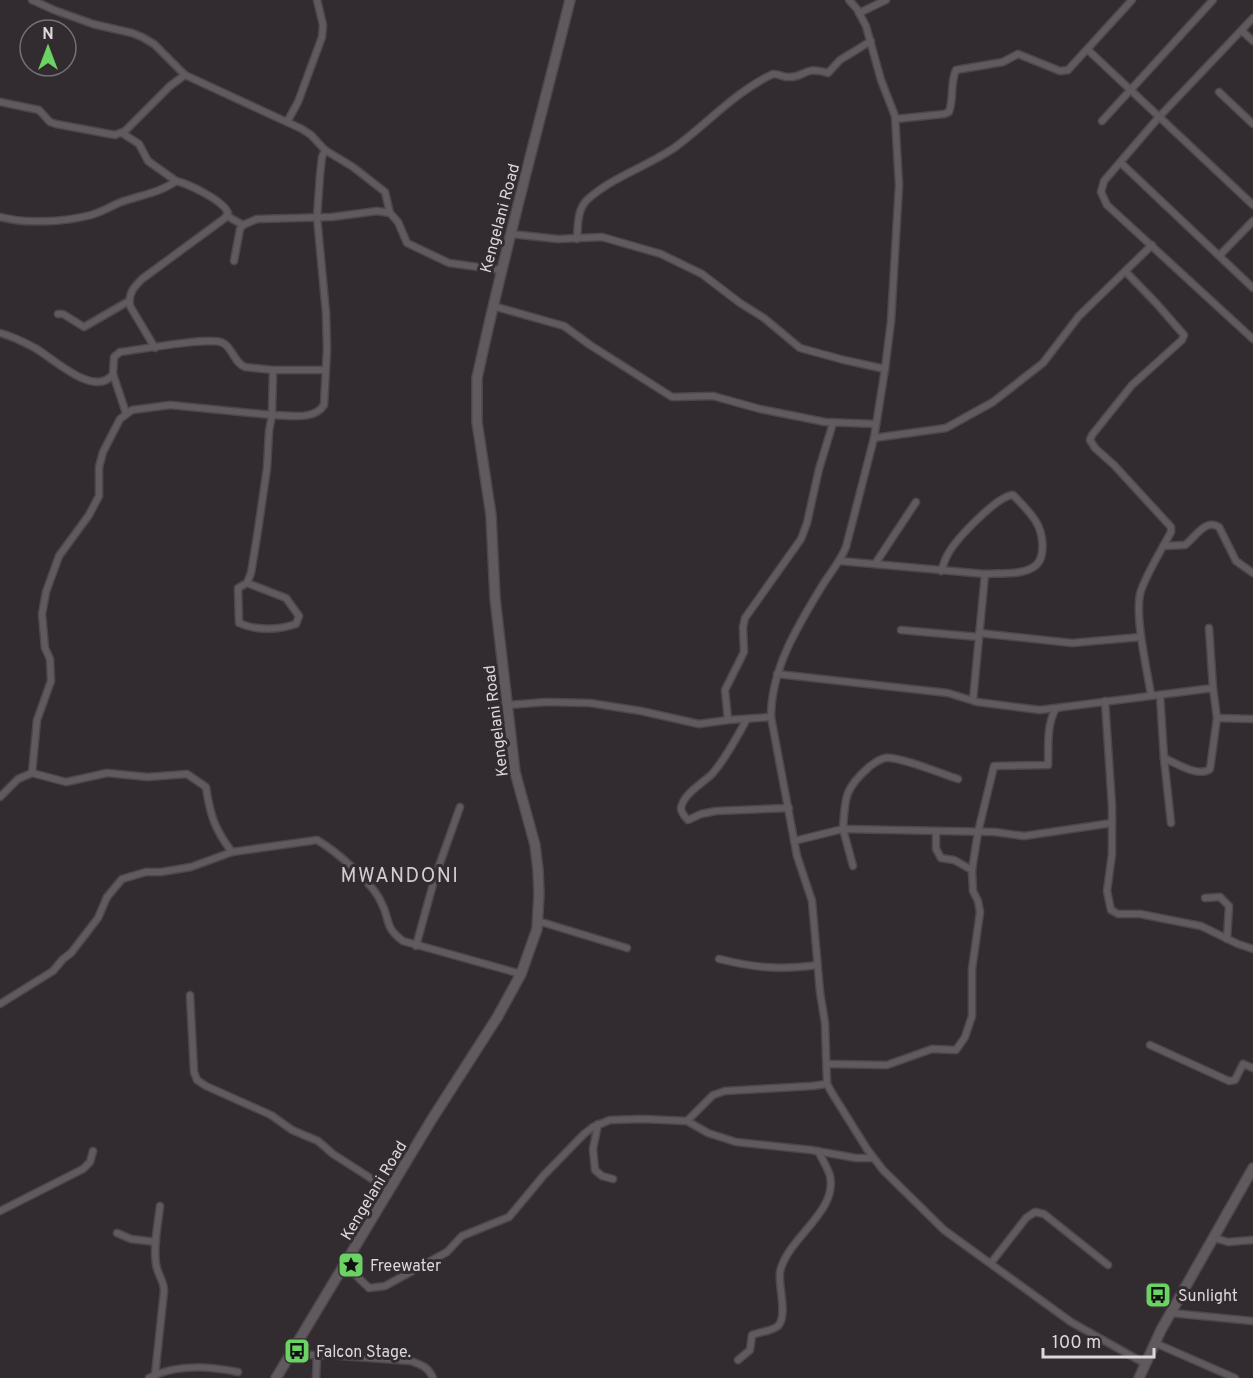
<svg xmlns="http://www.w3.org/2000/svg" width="1253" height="1378" font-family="Overpass,sans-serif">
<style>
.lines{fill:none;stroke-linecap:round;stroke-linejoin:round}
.street-casing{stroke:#4c474a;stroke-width:9}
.secondary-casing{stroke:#4c474a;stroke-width:12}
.street{stroke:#61595e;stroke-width:6}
.secondary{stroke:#61595e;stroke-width:9}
.labels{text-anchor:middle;stroke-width:6;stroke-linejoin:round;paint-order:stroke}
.street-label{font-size:16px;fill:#dcd7da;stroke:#322b30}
.poi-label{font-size:16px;fill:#dcd7da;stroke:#322b30;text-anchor:start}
.quarter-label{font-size:20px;letter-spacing:1.5px;fill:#d5ccd2;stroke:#322b30}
</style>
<rect width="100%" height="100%" fill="#322b30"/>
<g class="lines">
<g class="street-casing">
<g id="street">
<path d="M32,0L54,10L93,24L132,33L142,37L154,44L185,75L302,129L311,135L325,150L353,167L385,192L390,213"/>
<path d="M849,0L857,9L866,26L881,80L895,116L899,185L891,321L885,369L874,438L846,547C840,562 830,573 822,586C797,627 771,669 771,717L797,856L812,901L820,992L825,1023L827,1084L832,1093L867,1149L883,1170L944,1230L1071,1322L1144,1363"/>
<path d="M859,13L886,0"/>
<path d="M1253,18L1159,117L1104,181L1101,192L1107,205L1253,339"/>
<path d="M1242,31L1253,41"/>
<path d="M1088,50L1253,205"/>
<path d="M1219,92L1253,124"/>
<path d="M0,102L39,110L50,122L56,124L115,135L125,131L170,86L185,75"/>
<path d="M896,119L944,114L949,112C954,98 950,83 956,70L1003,62L1018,54L1060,71L1068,70L1132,0"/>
<path d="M1102,121L1213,0"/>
<path d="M287,122L298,102L322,37L323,25L317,0"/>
<path d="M122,133L139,144L148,161L176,181"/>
<path d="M1121,163L1253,288"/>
<path d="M227,216L243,225"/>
<path d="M0,217C27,224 64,222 91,215C102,212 111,206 121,202C140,195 160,193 176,181C189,184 224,201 228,213L225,218L142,279C134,287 128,293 130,306L155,348"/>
<path d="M511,234L558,239L602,237L661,254L702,274L740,303L764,318L800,348L844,360L885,369"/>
<path d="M577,239C578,225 577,210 587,200C612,177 646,167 674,148C707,124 736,91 773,74C779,74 783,77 788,77C805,78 804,65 828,73L840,60L871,41"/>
<path d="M1220,255L1253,221"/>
<path d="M234,261L240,229L243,225L257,219L332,217L377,211L390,213L398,222L407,243L449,263L500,270"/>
<path d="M1126,272L1156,303L1184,335L1182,340L1132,385L1092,435L1090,440L1095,448L1114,465L1171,527V532C1163,547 1144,578 1140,594C1135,619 1147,669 1151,695"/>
<path d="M493,306L564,326L590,345L672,397L713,396L760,409L825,422L876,424"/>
<path d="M58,314H63L84,327L129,301"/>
<path d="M0,333C12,336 24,342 35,348C53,358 95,399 113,374"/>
<path d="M273,370L272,415C289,415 314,421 324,405L327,349L326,313L317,217L320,175L322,157L325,150"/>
<path d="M126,413L113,374L114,357L120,352C138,350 210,336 223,343C233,348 234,363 245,367L273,370H325"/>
<path d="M874,438L946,428L993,402L1043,363L1079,316L1152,245"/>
<path d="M1163,546L1185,545C1195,538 1205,518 1219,527L1236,561L1253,573"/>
<path d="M840,561L985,574L973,700"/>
<path d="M875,564L916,502"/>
<path d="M941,571C943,566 945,559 948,554C956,539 998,495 1013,495C1021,503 1029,511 1035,520C1043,532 1048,560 1032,568C1019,575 1000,573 985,574"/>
<path d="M247,583L286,598L299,616L296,624C278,630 256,631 239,623L238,588Z"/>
<path d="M1209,628L1213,688"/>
<path d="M901,630L979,637"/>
<path d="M979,633L1072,643L1141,637"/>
<path d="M777,674L948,693L977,702L1040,710L1213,688L1217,718L1210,769C1199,778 1176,763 1164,758"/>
<path d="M1160,695L1164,758L1171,823"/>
<path d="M1105,701L1112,806V854L1107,891L1111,910L1118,914H1140L1201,926L1238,944L1253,949"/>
<path d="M509,705L546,702L590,703L641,711L699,724L728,720L771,717"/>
<path d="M1217,718L1253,719"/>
<path d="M747,719C736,738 727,757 712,774C703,783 683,794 681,808C681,813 685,817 688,820L701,814L716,811L789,808"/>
<path d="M728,720L725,690L744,652L743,627L745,618L801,539L807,523L819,469L833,423"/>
<path d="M32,773L37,720L51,681L50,659L45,648L42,614L46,592L59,556L89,515L99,496V467L103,452L120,419L132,410L170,405L272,415L269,431L267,468L258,530L251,573L247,583"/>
<path d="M0,797L18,779L32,773L66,782L107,773L148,777L187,774L206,787C210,815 215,830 232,852"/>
<path d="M936,831V849L941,858L954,860L972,870"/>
<path d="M794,841L843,829C845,798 844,789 869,767C873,764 879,759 885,758C899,756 942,774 958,779"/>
<path d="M853,866L843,829L995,832L1024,836L1112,823"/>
<path d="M1205,898L1220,897L1229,906L1227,939"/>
<path d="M538,921L627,948"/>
<path d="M416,946L435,877L460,807"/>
<path d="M719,959C756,968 780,970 817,965"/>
<path d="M190,995L194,1072L197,1080L206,1086L271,1115L292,1130L318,1141L333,1154L389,1190"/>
<path d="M0,1004L53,971L63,959L71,953L98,918L107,897L122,879L146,872H161L191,867L232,852L317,840C336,851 372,882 381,902C391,920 383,926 403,941L521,974"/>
<path d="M1150,1045L1229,1081L1235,1080L1243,1064L1253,1068"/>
<path d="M827,1064L887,1065L932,1049L956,1050L965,1037L972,1016V969L980,912L978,901L973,891L972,870L978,832L994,766L1048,765C1049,745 1046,728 1055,710"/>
<path d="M687,1121L713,1095L725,1091L812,1086L827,1084"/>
<path d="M598,1124L593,1149L595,1170L602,1176L613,1179"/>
<path d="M0,1211L83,1169L90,1162L93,1151"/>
<path d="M117,1233L131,1239L156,1242"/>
<path d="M1215,1238L1228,1242L1253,1240"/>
<path d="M991,1263L1026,1218L1035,1212L1044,1214L1108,1265"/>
<path d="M345,1265L369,1288L385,1286L447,1252L462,1236L509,1217L544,1175L584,1134L593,1127L610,1120L643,1119L687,1121L708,1133L736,1142L811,1150L856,1158H873"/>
<path d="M1171,1313L1253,1321"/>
<path d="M1155,1343L1235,1378"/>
<path d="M290,1355H329L411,1361C422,1365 428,1367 433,1378"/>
<path d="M738,1360L750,1350L752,1335C759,1332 772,1331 778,1326C788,1316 778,1285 780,1272C787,1238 838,1212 830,1176C828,1168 822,1159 818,1151"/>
<path d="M155,1375L164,1291C164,1280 157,1274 156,1264C153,1245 158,1225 160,1206"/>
<path d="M149,1378C175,1364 209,1366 238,1372"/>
<path d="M316,1378L317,1355"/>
</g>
</g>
<g class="secondary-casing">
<g id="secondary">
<path d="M276,1378L432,1119L498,1016L521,974L537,929L539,894L538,870L535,845L515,772L495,598L491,515L477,422V378C504,251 539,126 570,0"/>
<path d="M1139,1378L1161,1330L1253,1168"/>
</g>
</g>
<use href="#street" class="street"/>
<use href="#secondary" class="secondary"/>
</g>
<defs>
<g id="sight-square" transform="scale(1.35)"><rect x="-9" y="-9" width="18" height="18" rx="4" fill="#6bd363" stroke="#322b30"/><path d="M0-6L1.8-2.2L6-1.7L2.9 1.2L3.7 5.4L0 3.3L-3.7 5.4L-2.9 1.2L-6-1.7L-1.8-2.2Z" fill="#111"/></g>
<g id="bus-square" transform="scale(1.35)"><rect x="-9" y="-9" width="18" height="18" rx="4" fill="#6bd363" stroke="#322b30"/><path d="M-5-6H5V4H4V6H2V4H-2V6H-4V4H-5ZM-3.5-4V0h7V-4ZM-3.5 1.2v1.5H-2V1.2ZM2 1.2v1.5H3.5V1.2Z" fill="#111"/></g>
</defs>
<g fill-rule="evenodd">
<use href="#sight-square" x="351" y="1265"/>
<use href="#bus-square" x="1158" y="1295"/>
<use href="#bus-square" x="297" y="1351"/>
</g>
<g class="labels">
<g class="street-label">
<text transform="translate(499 218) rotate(-75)" y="6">Kengelani Road</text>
<text transform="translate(495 721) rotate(-97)" y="6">Kengelani Road</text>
<text transform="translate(373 1190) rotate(-59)" y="6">Kengelani Road</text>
</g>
<g class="poi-label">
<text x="370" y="1271">Freewater</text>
<text x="1178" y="1301">Sunlight</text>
<text x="316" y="1357">Falcon Stage.</text>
</g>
<g class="quarter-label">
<text x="400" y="882">MWANDONI</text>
</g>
</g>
<g transform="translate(48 48)"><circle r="28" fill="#322b30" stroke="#767074" stroke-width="1.5"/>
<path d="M0-4.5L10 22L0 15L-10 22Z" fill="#6bd363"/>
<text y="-9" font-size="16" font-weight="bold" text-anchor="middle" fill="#dcd7da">N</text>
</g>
<path d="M1043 1348v9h111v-9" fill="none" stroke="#dcd7da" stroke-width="3"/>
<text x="1052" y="1348" font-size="18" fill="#dcd7da" stroke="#322b30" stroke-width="4.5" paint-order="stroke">100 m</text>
</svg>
